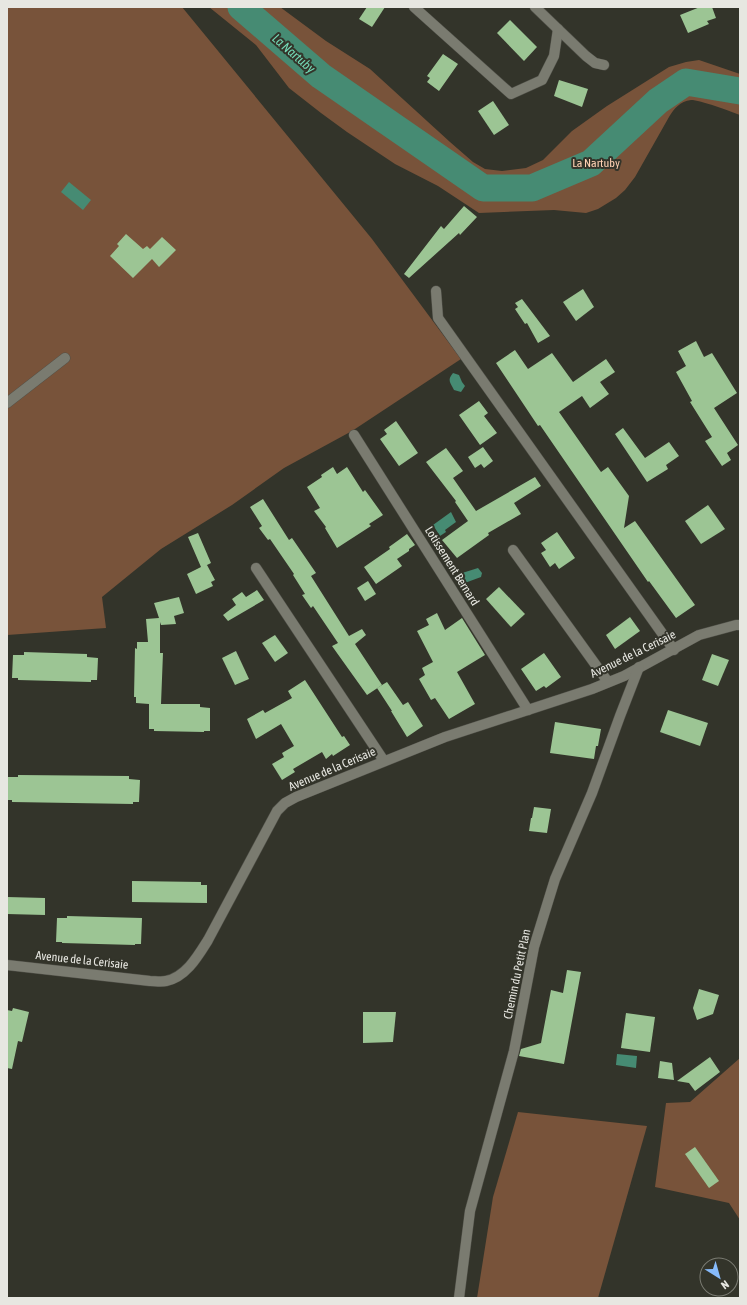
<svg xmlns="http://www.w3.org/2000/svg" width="747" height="1305" font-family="'Asap Condensed',sans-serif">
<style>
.green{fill:#78533a}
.water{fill:#468b73}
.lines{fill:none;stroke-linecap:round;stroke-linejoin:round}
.river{stroke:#468b73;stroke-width:27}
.building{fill:#9cc594}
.minor-casing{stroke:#505048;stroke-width:11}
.minor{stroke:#7a7b70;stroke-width:10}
.labels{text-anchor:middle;stroke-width:4;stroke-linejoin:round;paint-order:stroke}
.park-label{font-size:12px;fill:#ffd1b3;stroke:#33342a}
.street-label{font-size:12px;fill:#e7e7e1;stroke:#33342a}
.water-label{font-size:13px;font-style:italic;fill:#74dab7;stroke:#33342a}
</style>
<rect width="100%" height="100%" fill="#33342a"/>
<g class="green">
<path d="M7,7H182L372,239L461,359L352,431L284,468L232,505L161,549L102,597L106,628L7,635Z"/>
<path d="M209,7H280L326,41L370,69L450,142L473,162L485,169L502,171L526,168L543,160L572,131L607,106L669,67L686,62L699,60L740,74V115C730,111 700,100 691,100C680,101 674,109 669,117L635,177L625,190L616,198L598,209L586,213L554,210L479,213L438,186L395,164L347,132L321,113L289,88L256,45Z"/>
<path d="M740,1058V1220L729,1203L655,1187L666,1103L690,1102Z"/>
<path d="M518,1112L647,1126L598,1298H477L493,1197Z"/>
</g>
<g class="water">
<path d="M69,182L91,200L83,210L61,192Z"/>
<path d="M453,373L459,375L462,382L465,386L461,392L454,390C450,382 447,380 453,373Z"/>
<path d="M451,512L456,522L445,530L446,532L440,536L433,525Z"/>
<path d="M478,568L482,573L481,577L462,584L459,574Z"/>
<path d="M617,1054L637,1056L636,1068L616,1065Z"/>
</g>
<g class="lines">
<path class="river" d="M241,7L321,76L483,188H532L591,163L658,101L686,82L740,91"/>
</g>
<g class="building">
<path d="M367,7H385L372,27L359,19Z"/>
<path d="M700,7H712L716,18L707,21L709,24L688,33L680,15Z"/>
<path d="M510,20L537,47L524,61L497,33Z"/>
<path d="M443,54L458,64L439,91L427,82L430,78L427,76Z"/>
<path d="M559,80L588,89L582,107L554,96Z"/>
<path d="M493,101L509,125L494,135L478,111Z"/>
<path d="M464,206L477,217L460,235L459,233L409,278L404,274L441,226L444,229Z"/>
<path d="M126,234L143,249L147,246L150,249L162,237L176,250L159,267L152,259L133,278L110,256L119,246L117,244Z"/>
<path d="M583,289L594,307L576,321L563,302Z"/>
<path d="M522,299L550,336L538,343L527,323L525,324L515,309L518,307L515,303Z"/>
<path d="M696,341L704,357L712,353L737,393L714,408L738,445L727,453L731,460L722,466L705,441L712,437L690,402L692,401L676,372L686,366L678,351Z"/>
<path d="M515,350L528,369L552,353L573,382L606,359L615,372L600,382L609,394L590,408L582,396L559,412L601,472L608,467L629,496L624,528L635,521L695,605L676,618L649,581L648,582L540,425L538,426L496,363Z"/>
<path d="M479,401L488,413L484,416L497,433L480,445L459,415Z"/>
<path d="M396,421L418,453L399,466L380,439L387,434L384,430Z"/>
<path d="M623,428L645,458L669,442L679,456L666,465L668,469L647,482L615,434Z"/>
<path d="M483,447L493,461L484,468L481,464L475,468L468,457Z"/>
<path d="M446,448L463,471L453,478L476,511L535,477L541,486L514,503L521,514L488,533L489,535L457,558L442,540L468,521L455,502L456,501L426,462Z"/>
<path d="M333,467L337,474L347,467L363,492L365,490L383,515L369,524L371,526L337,548L325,528L326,527L314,511L320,508L307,487L322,477L321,475Z"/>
<path d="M263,499L289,540L292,538L316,573L311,576L349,636L362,629L366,635L355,644L382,685L367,695L332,646L338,643L313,606L311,608L302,595L305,594L293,575L294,574L270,539L268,540L259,528L262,526L250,507Z"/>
<path d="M708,505L725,529L701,544L685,521Z"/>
<path d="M557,532L575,558L559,569L555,563L550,567L541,553L546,550L541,543Z"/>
<path d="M198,533L211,563L205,566L207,565L215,580L211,582L213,586L196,594L187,574L201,567L188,537Z"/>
<path d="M407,534L415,545L409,549V551L397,559L402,566L376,584L364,567L390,549L389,547Z"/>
<path d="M368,581L376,594L365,601L357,588Z"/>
<path d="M499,587L525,614L511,627L486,599Z"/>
<path d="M257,590L264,600L228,621L223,615L236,605L232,599L242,592L246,597Z"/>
<path d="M179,597L184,613L174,616L176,624L161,625L160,622V653H163L161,704H200V707L210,708V731H204V732L154,731V729H149V704L136,703V697H134L135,648L137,649V642H148L146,619L159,618L154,603Z"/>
<path d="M437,613L445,630L462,618L485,655L457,672L475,704L449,719L435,698L431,700L419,679L425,675L422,668L433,662L417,631L429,625L426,619Z"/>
<path d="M630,617L640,631L615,649L606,635Z"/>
<path d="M275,635L288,653L275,662L262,643Z"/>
<path d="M236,651L249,679L235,685L222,658Z"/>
<path d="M24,652L87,654V657L98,658L97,680H91V682L18,680V678H12L13,655H24Z"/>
<path d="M544,653L561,677L546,688L544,686L536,691L521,669Z"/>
<path d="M712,654L729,660L718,686L702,680Z"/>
<path d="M305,680L342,737L344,736L350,745L333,756L332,754L326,759L322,752L293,769L295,772L282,780L272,764L284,757L282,753L294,746L281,724L256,739L247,719L263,710L265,713L292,698L288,691Z"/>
<path d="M387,682L403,705L408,702L423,726L407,737L391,711H392L377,688Z"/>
<path d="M668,710L708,723L700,746L660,732Z"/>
<path d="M555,722L601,729L598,746H596L594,759L550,753Z"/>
<path d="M18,775L129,776V779L140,780L139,802H133V804L12,802V800H7V777H18Z"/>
<path d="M534,807L551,809L547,833L529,831L531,818H532Z"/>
<path d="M132,881L201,882V885H207V903L132,902Z"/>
<path d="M7,897L45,898V915L7,914Z"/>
<path d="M67,916L142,918L141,944H135V945L62,943V942H56L57,918H67Z"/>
<path d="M567,970L581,972L564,1064L519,1056L521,1049L541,1043L551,990L563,993Z"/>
<path d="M699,989L719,995L713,1014L697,1020L693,1008Z"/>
<path d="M13,1008L29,1012L22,1042L18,1041L12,1069L7,1068V1010L12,1011Z"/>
<path d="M363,1012H396L393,1042L363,1043Z"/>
<path d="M626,1013L655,1017L650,1052L621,1048Z"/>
<path d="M710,1057L720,1072L695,1091L689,1083L677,1081Z"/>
<path d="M660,1061L672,1063L674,1080L658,1078Z"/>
<path d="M695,1147L719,1181L709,1188L685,1154Z"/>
</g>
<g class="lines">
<g class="minor-casing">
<g id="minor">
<path d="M414,7L511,94L542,80L554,56L558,29"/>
<path d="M535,7L586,56L595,63L604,65"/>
<path d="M436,291L438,318L674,650"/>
<path d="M7,403L65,358"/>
<path d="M354,435L528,710"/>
<path d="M513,550L608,682"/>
<path d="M256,568L384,761"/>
<path d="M7,965L150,981C155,981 161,982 166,981C186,977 198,956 208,940L277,811L285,803L296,797L445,737L592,689L624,676L699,635L736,625H740"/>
<path d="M459,1298L470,1211L514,1051L534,947L555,879L592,793L620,716L639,667"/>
</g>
</g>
<use href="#minor" class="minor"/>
</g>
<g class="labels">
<g class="park-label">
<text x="596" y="167">La Nartuby</text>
</g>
<g class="street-label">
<text transform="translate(452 566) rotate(58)" y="4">Lotissement Bernard</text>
<text transform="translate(633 654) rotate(-26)" y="4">Avenue de la Cerisaie</text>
<text transform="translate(332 769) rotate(-23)" y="4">Avenue de la Cerisaie</text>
<text transform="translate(82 960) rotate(6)" y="4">Avenue de la Cerisaie</text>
<text transform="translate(517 974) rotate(-78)" y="4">Chemin du Petit Plan</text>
</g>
<g class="water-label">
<text transform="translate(294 53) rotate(41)" y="5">La Nartuby</text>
</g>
</g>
<rect width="747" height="1305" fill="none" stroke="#e7e7e1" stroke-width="16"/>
<g transform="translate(719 1277) rotate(143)"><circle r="19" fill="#33342a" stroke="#7b7c73"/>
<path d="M0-3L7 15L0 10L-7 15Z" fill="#87bbfb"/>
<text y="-6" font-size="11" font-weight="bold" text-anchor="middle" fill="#e7e7e1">N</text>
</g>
</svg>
